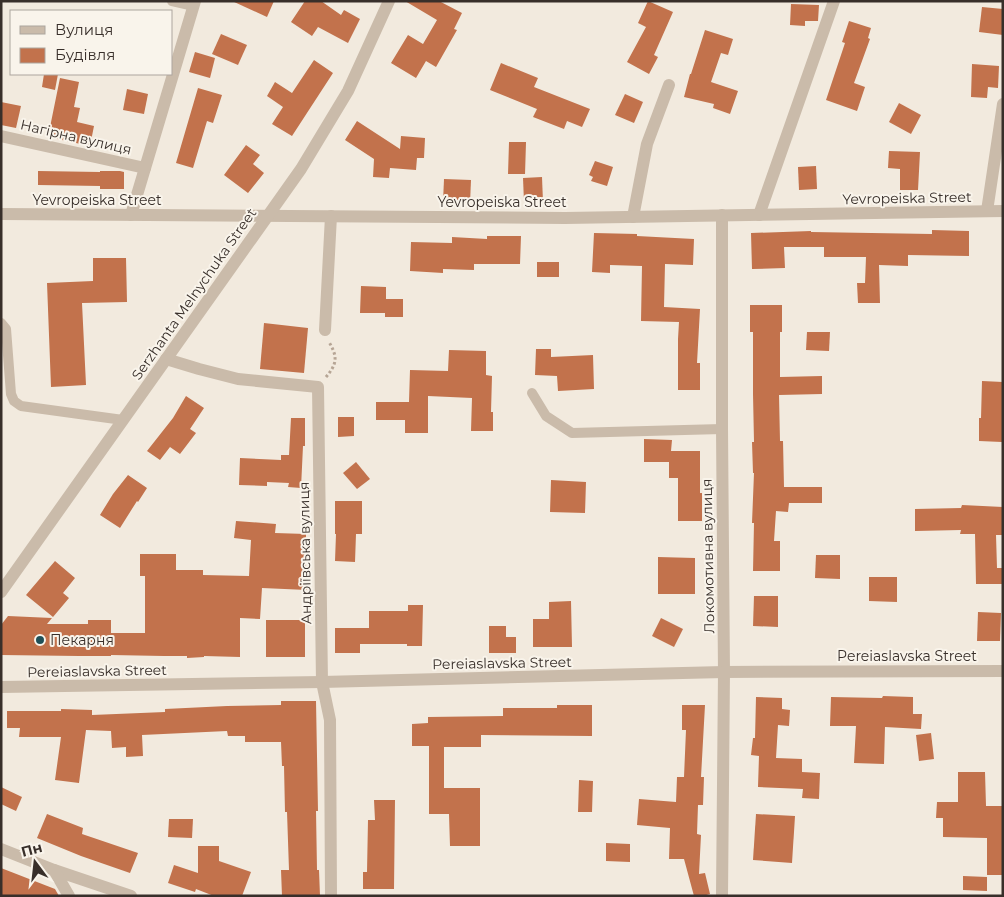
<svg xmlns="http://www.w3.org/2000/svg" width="1004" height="897" font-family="Montserrat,sans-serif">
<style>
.building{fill:#c2724c}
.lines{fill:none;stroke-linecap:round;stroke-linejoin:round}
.path{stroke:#b6a595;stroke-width:3;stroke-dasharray:2.5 2.5;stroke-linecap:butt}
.service{stroke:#cabbaa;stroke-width:10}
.minor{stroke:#cabbaa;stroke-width:12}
.tertiary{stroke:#cabbaa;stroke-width:12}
.poi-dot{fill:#205058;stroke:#f9f4eb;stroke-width:2}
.labels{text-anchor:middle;stroke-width:4;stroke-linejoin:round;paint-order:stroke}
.street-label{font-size:14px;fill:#382f2a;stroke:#f9f4eb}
.poi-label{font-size:14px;fill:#382f2a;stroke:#f9f4eb;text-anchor:start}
</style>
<rect width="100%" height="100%" fill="#f2eade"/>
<g class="building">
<path d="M232,1H274L267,17Z"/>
<path d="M305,1H321L341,15L344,10L360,19L348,43L318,27L312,36L291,22Z"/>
<path d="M405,1H439L462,13L454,29L457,30L436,67L426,61L416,78L391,63L408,35L423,44L437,20Z"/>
<path d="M648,1L673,12L654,55L658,57L649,74L627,62L646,27L638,23Z"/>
<path d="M791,4L819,5L818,21H805V26L790,25Z"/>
<path d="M982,7L1003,9V35L979,32Z"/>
<path d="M849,21L871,28L868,38L870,39L854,83L865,87L857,111L826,100L845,43L842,42Z"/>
<path d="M705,30L733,39L728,55L721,53L711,82L738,91L730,114L713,108L714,104L684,97L690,74H691Z"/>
<path d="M221,34L247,45L238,65L212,54Z"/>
<path d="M195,52L215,58L210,78L189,72Z"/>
<path d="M314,60L333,73L292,136L272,124L283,107L267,96L275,82L292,93Z"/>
<path d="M501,63L538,78L534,87L590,109L582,127L567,121L564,129L533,117L537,109L490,90Z"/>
<path d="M972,64L999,66L998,88L988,87L987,98L971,97Z"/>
<path d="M44,74H58L55,90L42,87Z"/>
<path d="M60,78L79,82L74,107L80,108L77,122L94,126L90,146L48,137Z"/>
<path d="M198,88L222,95L213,123L207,121L193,168L176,163Z"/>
<path d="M127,89L148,94L144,114L123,110Z"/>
<path d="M625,94L643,102L634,123L615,115Z"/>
<path d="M1,102L21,106L16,128L1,125Z"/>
<path d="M899,103L921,115L911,134L889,122Z"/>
<path d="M357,121L400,149L401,136L425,138L424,158H417L416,170L390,168L389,178L373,177L374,159L345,140Z"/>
<path d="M509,142H526L525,174H508Z"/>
<path d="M246,145L260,155L253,164L264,173L248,193L224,175Z"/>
<path d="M889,151L920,152L918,190H900V169L888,168Z"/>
<path d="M595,161L613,167L607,186L591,181L593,177L589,175Z"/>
<path d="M816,166L817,189L799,190L798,167Z"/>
<path d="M38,171L100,172V171H120L124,172V189H100V186L38,185Z"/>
<path d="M542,177L543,202H524L523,178Z"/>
<path d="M444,179L471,180L470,203L443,202Z"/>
<path d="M932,230L969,231V256L908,255V266L879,265L880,303H858L857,283H865L866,257H824V247H784L785,268L752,269L751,233L811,231V232L932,234Z"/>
<path d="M594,233L637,234V236L694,239L693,265L665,264L664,307L700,309L697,363H700V390H678V339L679,322L641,321L642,266L610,265V273L592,272Z"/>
<path d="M487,236H521L520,264H474V270L443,269V273L410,271L411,242L452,243V237L487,239Z"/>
<path d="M93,258H126L127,302L82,303L86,385L51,387L47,283L93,281Z"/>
<rect x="537" y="262" width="22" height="15"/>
<path d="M361,286L386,287V299H403V317H385V313H360Z"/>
<path d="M750,305H782V332H780V377L822,376V394L779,395L780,441H783L784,487H822V503H789L788,512L776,511L774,541H780V571H753L754,523H752L754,473H753L752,442H754L753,394V332H750Z"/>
<path d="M264,323L308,328L304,373L260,369Z"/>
<path d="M807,332H830L829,351L806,350Z"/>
<path d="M536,349H551V357L593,355L594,389L558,391L557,376L535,375Z"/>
<path d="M449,350L486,351V375L492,376L491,412H493V431H471L472,398L428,396V433H405V420H376V402H409L410,370L448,371Z"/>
<path d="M982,381L1003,382L1002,442L979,441V418H981Z"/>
<path d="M186,396L204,408L190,429L196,433L180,454L170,447L160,460L147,451L173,418Z"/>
<path d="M338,417H354V436L338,437Z"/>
<path d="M291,418H305V446H303L301,488L288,487L289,483L267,482V486L239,485L240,458L281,460V455H289Z"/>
<path d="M644,439L672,440L671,451H700V493H702V521H678V478H669V462H644Z"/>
<path d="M356,462L370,479L357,489L343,473Z"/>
<path d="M128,475L147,488L138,502L137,501L120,528L100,515L113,494Z"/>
<path d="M551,480L586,482L585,513L550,512Z"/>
<path d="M335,501H362V534H356L355,562L335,561L336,534H335Z"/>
<path d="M962,505L1003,507V535H996L997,568H1003V584H976L975,534H960L961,530L915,531V509L961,508Z"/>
<path d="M236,521L276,524L275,533L306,534V568H308L307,590L262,588L260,619L240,618V657L204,656V657L187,658V656H164L111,655V656H79L1,655V625L8,616L52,618L47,624H88V620H111V633H145V576H140V554H176V570H203V575L249,576L251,540L234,538Z"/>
<path d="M816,555H840V579L815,578Z"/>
<path d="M658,557L695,558V594H658Z"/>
<path d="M55,561L75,578L63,593L69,598L53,617L26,595Z"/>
<path d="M869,577H897V602L869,601Z"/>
<path d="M754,596H778V627L753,626Z"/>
<path d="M571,601L572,647H533V619H549V602Z"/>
<path d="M408,605H423L422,646H407V644H360V653H335V628H369V611H408Z"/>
<path d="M978,612L1001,613L1000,641H977Z"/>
<path d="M661,618L683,629L674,647L652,636Z"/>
<rect x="266" y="620" width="39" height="37"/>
<path d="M489,626H506V637H516V653H489Z"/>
<path d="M883,696L913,697V714H922L921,729L885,727L884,764L854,763L856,726H830L831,697L882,698Z"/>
<path d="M756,697L782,698V709L790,710L789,726L778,725L776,758L802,759V772L820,773L819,799L802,798L803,789L758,787L759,756L751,755L753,738H755Z"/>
<path d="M281,701H316L318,811H316L317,870H319L320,896H282L281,870H289L287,812H285L284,766H282L281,742H245V736H228L227,731L142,735L143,756L126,757V747L112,748L111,731L86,730L79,783L55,780L61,737H19L20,728H7V711H61V709L92,710V715L165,712V709L227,706L281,705Z"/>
<path d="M557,705H592V736L481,735V747H444V788H480V846H450L449,814H429V746H412V724L428,723V717L503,716V708H557Z"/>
<path d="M682,705H705L701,777H704L703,805H698L697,834L701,835L699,874L705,873L710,894L703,896H694L684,859H669L670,828L637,825L639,799L676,802L677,777H684L686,730H682Z"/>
<path d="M931,733L934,759L919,761L916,735Z"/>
<path d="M958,772H985L986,806H1003V875H987V838L943,837V818H936L937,802H958Z"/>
<path d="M579,780L593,781L592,812H578Z"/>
<path d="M1,787L22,797L16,811L1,804Z"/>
<path d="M374,800H395L394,889H363V872H367L368,820H375Z"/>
<path d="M47,814L83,828L82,834L138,853L130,873L81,856L37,838Z"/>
<path d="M756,814L795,816L792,863L753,860Z"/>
<path d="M169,819H193L192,838L168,837Z"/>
<path d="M606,843L630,844V862L606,861Z"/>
<path d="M198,846H219V861L251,872L242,896H214L196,889L195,892L168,883L174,865L198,873Z"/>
<path d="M1,868L55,889L59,896H1Z"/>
<path d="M963,876L987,877V891L963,890Z"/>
</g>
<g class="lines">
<path class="path" d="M326,377C337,364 338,357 329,342"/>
<g class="service">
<path d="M172,1L194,6"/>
<path d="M1,323L6,329L11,394L14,401L21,406L123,420"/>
<path d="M532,393L546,416L572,433L722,429"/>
</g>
<g class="minor">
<path d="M1,136L145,168"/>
<path d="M987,211L1003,104"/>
<path d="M131,215L195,1"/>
<path d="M722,215V429L724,672L722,896"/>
<path d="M759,215L834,1"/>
<path d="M633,217L647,144L669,85"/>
<path d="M325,330L331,216"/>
<path d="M166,359L199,369L238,379L318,387L322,682L330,720L331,896"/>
<path d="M1,687L322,682L724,672L1003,671"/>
<path d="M1,849L54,870L131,896"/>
<path d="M54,870L69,896"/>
</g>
<g class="tertiary">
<path d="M1,214L565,218L1003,211"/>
<path d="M1,592L301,169L348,91L389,1"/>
</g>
</g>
<circle class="poi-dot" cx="40" cy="640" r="5"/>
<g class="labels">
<g class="street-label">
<text transform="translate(76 137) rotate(13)" y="5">Нагірна вулиця</text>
<text transform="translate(907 198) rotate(-1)" y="5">Yevropeiska Street</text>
<text x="97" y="205">Yevropeiska Street</text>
<text x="502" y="207">Yevropeiska Street</text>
<text transform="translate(194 294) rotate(-55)" y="5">Serzhanta Melnychuka Street</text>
<text transform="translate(305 553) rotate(-91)" y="5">Андріївська вулиця</text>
<text transform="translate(708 556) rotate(-91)" y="5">Локомотивна вулиця</text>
<text x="907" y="661">Pereiaslavska Street</text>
<text transform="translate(502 663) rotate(-1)" y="5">Pereiaslavska Street</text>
<text transform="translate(97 671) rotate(-1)" y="5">Pereiaslavska Street</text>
</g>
<g class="poi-label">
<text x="50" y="645">Пекарня</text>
</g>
</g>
<rect width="1004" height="897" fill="none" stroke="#382f2a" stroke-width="5"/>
<rect x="10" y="10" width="162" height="65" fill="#f9f4eb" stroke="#aca59e"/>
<rect x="20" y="26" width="25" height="8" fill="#cabbaa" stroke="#aca59e"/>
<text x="55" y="35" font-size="15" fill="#382f2a">Вулиця</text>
<rect x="20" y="48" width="25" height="15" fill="#c2724c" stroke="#aca59e"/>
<text x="55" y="60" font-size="15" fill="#382f2a">Будівля</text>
<g transform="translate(35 862) rotate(345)" stroke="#f9f4eb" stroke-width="4" paint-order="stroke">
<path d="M0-4L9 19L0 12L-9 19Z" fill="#382f2a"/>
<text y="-8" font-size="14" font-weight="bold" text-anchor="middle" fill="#382f2a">Пн</text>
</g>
</svg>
